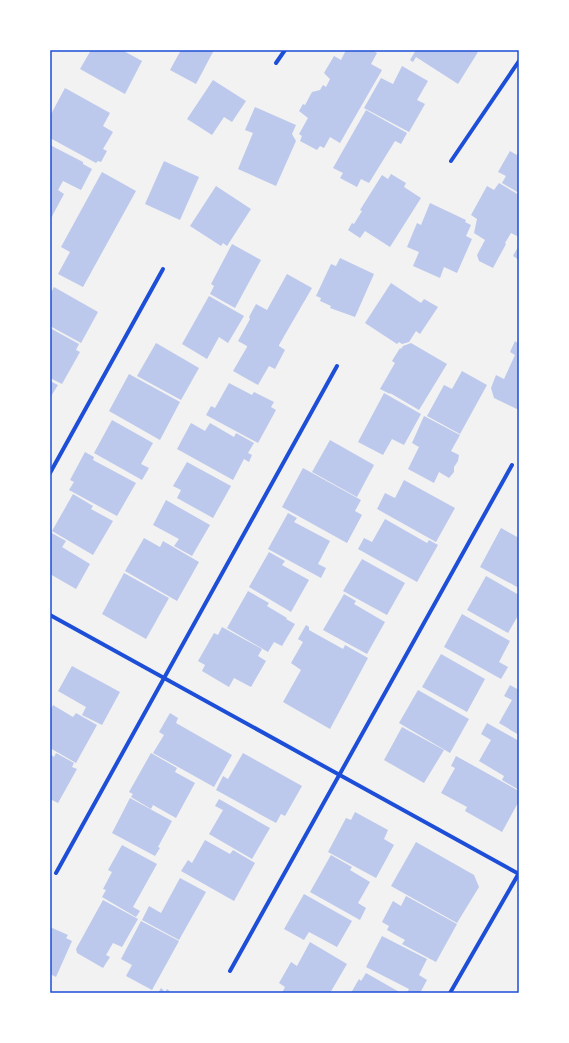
<svg xmlns="http://www.w3.org/2000/svg" width="569" height="1043" font-family="Bitter,serif">
<style>
.building{fill:#bdc9ec}
.lines{fill:none;stroke-linecap:round;stroke-linejoin:round}
.minor{stroke:#1d4ed8;stroke-width:4}
.neatline{fill:none;stroke:#1d4ed8;stroke-width:1.5}
</style>
<rect width="100%" height="100%" fill="#f2f2f2"/>
<g class="building">
<path d="M91,50H122L142,61L125,94L80,69Z"/>
<path d="M181,50H214L196,84L170,70Z"/>
<path d="M346,50H372L377,53L371,64L382,70L340,143L330,137L324,148L320,146L317,150L300,141L302,136L299,134L308,118L299,111L303,104L305,105L312,92L320,90L323,85L326,87L330,79L324,73L334,56L341,60Z"/>
<path d="M416,50H474L478,52L458,84L416,57L413,62L410,60Z"/>
<path d="M402,66L428,81L417,100L425,104L409,132L364,108L381,78L393,84Z"/>
<path d="M213,80L246,101L232,122L224,117L212,135L187,119Z"/>
<path d="M65,88L110,113L103,126L113,132L103,149L107,151L101,162L98,161L96,163L50,138V116Z"/>
<path d="M255,107L296,125L292,134L296,141L276,186L238,169L253,133L245,130Z"/>
<path d="M366,110L407,133L401,144L395,141L369,183L361,179L357,187L340,178L343,173L333,168Z"/>
<path d="M50,145L83,162V164L92,169L81,190L63,181L58,190L64,194L50,220Z"/>
<path d="M510,151L517,155L519,151V193L502,183L506,176L498,172Z"/>
<path d="M164,161L199,177L180,220L145,204Z"/>
<path d="M102,172L136,191L83,287L58,274L70,252L61,247Z"/>
<path d="M391,174L406,183L404,187L421,198L390,247L365,231L360,238L348,230L352,223L354,224L362,211L360,210L382,175L388,179Z"/>
<path d="M499,183L519,195V233L517,236L511,233L505,243L506,244L493,268L479,261L477,255L485,240L474,233L477,219L471,215L487,186L494,190Z"/>
<path d="M216,186L251,209L227,246L223,243L221,246L190,226Z"/>
<path d="M430,203L466,220L465,222L471,225L466,236L472,239L457,273L444,267L440,278L413,266L419,252L407,247L417,223L421,225Z"/>
<path d="M232,244L261,260L235,308L210,294L214,286L211,284Z"/>
<path d="M519,245V260L513,256Z"/>
<path d="M340,258L374,274L355,317L330,308L331,306L320,301L321,298L316,296L331,264L336,266Z"/>
<path d="M287,274L312,288L279,345V346L285,350L275,369L269,366L258,385L233,371L247,347V346L238,341L250,319L249,317L256,304L267,310Z"/>
<path d="M391,283L421,303L424,299L438,307L420,334L416,331L409,342L402,344L399,342L397,344L365,323Z"/>
<path d="M54,287L98,312L81,343L50,326V294Z"/>
<path d="M209,296L244,316L228,343L219,337L207,359L182,344Z"/>
<path d="M50,328L79,344L76,350L80,352L62,384L50,378Z"/>
<path d="M515,341L519,344V410L494,398L491,388L496,375L504,379L515,355L510,352Z"/>
<path d="M156,343L199,368L181,400L137,376Z"/>
<path d="M411,343L447,364L419,410L390,393V394L380,389L395,363L392,361L400,348L401,349L403,346Z"/>
<path d="M462,371L487,385L460,434L427,416L444,385L452,389Z"/>
<path d="M129,374L180,402L160,440L109,411Z"/>
<path d="M50,381L58,385L50,398Z"/>
<path d="M229,383L252,395L254,392L274,402L271,407L276,410L258,443L206,415L211,406L215,408Z"/>
<path d="M384,393L421,414L404,445L392,439L383,455L358,442Z"/>
<path d="M424,416L460,435L451,451L459,455L458,461L454,467V472L449,478L439,472L434,483L408,469L419,447L412,443Z"/>
<path d="M112,420L153,443L141,464L149,468L142,480L94,453Z"/>
<path d="M191,423L205,431L210,423L234,437L236,433L254,443L248,453L252,455L249,462L244,459L233,480L177,449Z"/>
<path d="M330,440L374,465L357,497L312,472Z"/>
<path d="M85,452L94,457L93,460L136,483L117,516L69,490L74,482L70,480Z"/>
<path d="M187,462L231,486L213,518L177,498L181,490L173,486Z"/>
<path d="M303,468L361,500L355,511L362,515L347,543L282,507Z"/>
<path d="M404,480L455,508L436,542L377,509L385,493L395,498Z"/>
<path d="M73,494L93,506L91,509L113,521L93,555L52,531Z"/>
<path d="M166,500L210,525L192,556L174,546L179,539L153,525Z"/>
<path d="M288,513L297,518L294,522L330,541L318,564L326,568L321,578L268,549Z"/>
<path d="M385,519L427,543L429,540L438,545L417,582L358,549L364,538L372,542Z"/>
<path d="M501,528L519,538V588L480,567Z"/>
<path d="M50,532L66,541L62,547L90,564L76,589L50,574Z"/>
<path d="M144,538L160,547L163,541L199,562L177,601L125,571Z"/>
<path d="M269,552L285,561L282,565L309,580L291,612L249,587Z"/>
<path d="M362,559L405,583L387,615L343,591Z"/>
<path d="M124,573L169,598L146,639L102,614Z"/>
<path d="M486,576L519,595V614L508,633L467,610Z"/>
<path d="M248,591L269,603L267,606L287,618L286,619L295,624L282,646L274,642L268,652L227,628Z"/>
<path d="M344,594L356,601L354,604L385,622L367,654L323,630Z"/>
<path d="M462,614L510,641L499,662L508,667L501,679L444,647Z"/>
<path d="M306,625L309,627V630L343,649L345,645L368,658L330,729L283,702L301,670L291,663L303,642L298,639Z"/>
<path d="M222,627L262,649L258,656L266,661L251,687L234,678L229,687L202,671L205,665L198,661L214,633L218,635Z"/>
<path d="M441,654L485,679L467,712L422,687Z"/>
<path d="M72,666L120,692L102,725L82,715L86,707L58,691Z"/>
<path d="M510,685L519,690V735L499,723L512,700L504,696Z"/>
<path d="M418,690L469,719L450,753L399,723Z"/>
<path d="M53,705L73,717L76,713L97,725L76,763L50,748V711Z"/>
<path d="M170,713L178,718L176,723L232,755L214,787L153,753L164,735L159,732Z"/>
<path d="M487,723L519,741V790L502,780L504,776L479,761L491,740L481,734Z"/>
<path d="M402,727L444,750L424,783L384,760Z"/>
<path d="M56,753L74,763L72,767L77,769L58,803L50,799V754L54,757Z"/>
<path d="M151,753L177,768L175,772L195,783L176,818L153,805L151,809L131,797L133,794L129,792Z"/>
<path d="M243,753L302,786L285,816L281,814L276,823L216,790L223,776L228,779Z"/>
<path d="M456,756L519,791V801L502,832L465,811L467,807L441,793L455,768L451,766Z"/>
<path d="M130,798L172,821L158,847L160,848L155,856L112,833Z"/>
<path d="M219,799L270,828L252,859L209,834L223,810L215,806Z"/>
<path d="M355,812L388,830L384,839L394,845L376,878L328,852L346,818L351,820Z"/>
<path d="M205,840L230,854L233,850L255,863L234,901L181,871L188,860L192,863Z"/>
<path d="M416,842L474,875L479,887L457,923L391,886Z"/>
<path d="M122,845L157,864L133,907L140,911L136,917L102,897L106,890L103,889L112,872L108,870Z"/>
<path d="M331,855L352,867L350,870L370,882L358,903L366,908L360,920L310,892Z"/>
<path d="M180,878L206,892L179,940L142,920L149,906L161,913Z"/>
<path d="M304,894L352,921L337,947L309,932L304,940L284,929Z"/>
<path d="M406,896L457,924L436,962L402,944L405,940L387,930L389,926L382,922L393,901L401,906Z"/>
<path d="M103,900L138,919L122,947L113,943L106,955L110,957L103,968L77,953L76,949Z"/>
<path d="M141,921L179,941L152,990L126,976L132,965L121,959Z"/>
<path d="M50,927L68,935L66,938L72,941L56,977L50,974Z"/>
<path d="M382,936L427,959L419,975L427,980L420,993H407L409,989L366,967Z"/>
<path d="M310,942L347,964L330,993H282L285,987L279,983L291,962L297,966Z"/>
<path d="M366,973L401,993H351L359,979L361,981Z"/>
<path d="M161,988L165,992L167,989L172,993H158Z"/>
</g>
<g class="lines">
<g class="minor">
<path d="M276,63L285,50"/>
<path d="M451,161L519,61"/>
<path d="M50,473L163,269"/>
<path d="M50,615L519,874"/>
<path d="M56,873L337,366"/>
<path d="M230,971L512,465"/>
<path d="M450,993L519,873"/>
</g>
</g>
<rect width="569" height="1043" fill="none" stroke="#ffffff" stroke-width="102"/>
<rect x="51" y="51" width="467" height="941" class="neatline"/>
</svg>
